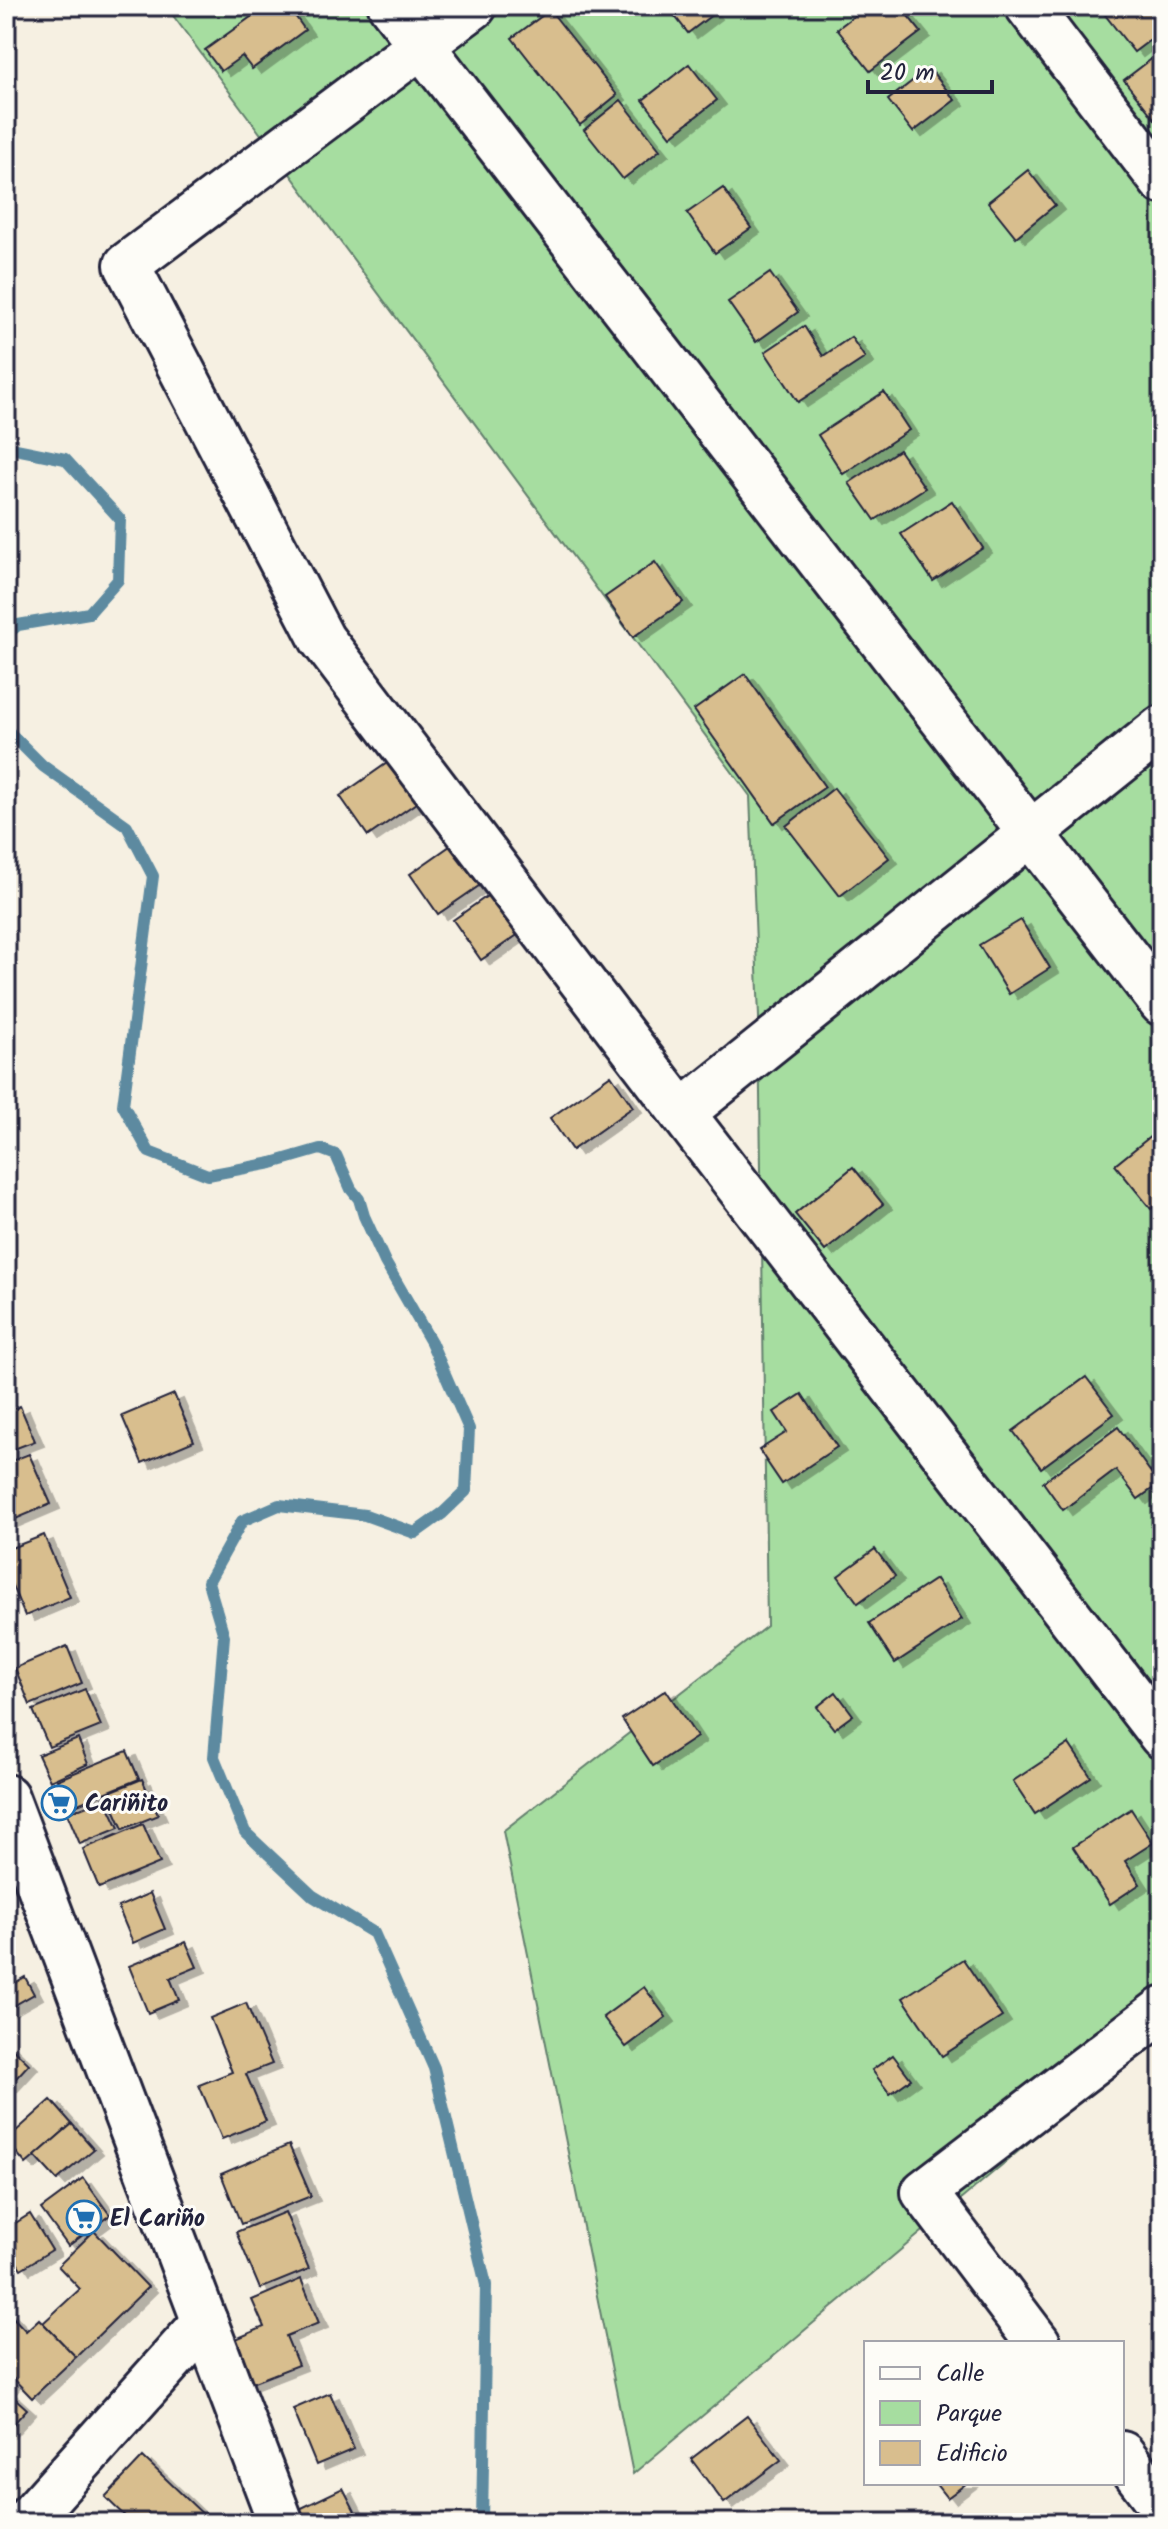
<svg xmlns="http://www.w3.org/2000/svg" width="1168" height="2529" font-family="Kalam,sans-serif">
<style>
.green{fill:#a6dda0;stroke:#64806e;stroke-width:2}
.lines{fill:none;stroke-linecap:round;stroke-linejoin:round}
.stream{stroke:#5d8aa0;stroke-width:12}
.building{fill:#d8be8e;stroke:#22223b;stroke-width:2;filter:url(#shadow)}
.minor-casing{stroke:#22223b;stroke-width:50}
.minor{stroke:#fdfcf7;stroke-width:44}
.labels{text-anchor:middle;stroke-width:6;stroke-linejoin:round;paint-order:stroke}
.poi-label{font-size:24px;font-weight:bold;fill:#22223b;stroke:#fdfcf7;text-anchor:start}
</style>
<defs>
<filter id="shadow"><feDropShadow dx="9" dy="5" stdDeviation="0" flood-color="#0004"/></filter>
</defs>
<rect width="100%" height="100%" fill="#f6f0e2"/>
<filter id="ink" filterUnits="userSpaceOnUse"><feTurbulence type="fractalNoise" baseFrequency=".0125" numOctaves="2"/><feDisplacementMap in="SourceGraphic" scale="16" xChannelSelector="R" yChannelSelector="G"/><feConvolveMatrix kernelMatrix="1 2 1 2 8 2 1 2 1" color-interpolation-filters="sRGB"/></filter>
<g filter="url(#ink)">
<path class="green" d="M166,6H1162V2031L633,2474L503,1831L767,1626L759,1017L750,796Z"/>
<g class="lines">
<g class="stream">
<path d="M6,447L65,459L120,519L118,580L89,613L18,625L6,635"/>
<path d="M6,729L43,766L127,826L153,876L123,1105L149,1152L208,1175L272,1163L320,1149L336,1155L351,1189L359,1199L364,1216L385,1262L431,1342L469,1429L466,1491L443,1513L415,1533L365,1515L279,1505L242,1521L208,1582L224,1636L214,1757L245,1832L313,1896L374,1933L434,2068L486,2285L482,2523"/>
</g>
</g>
<g class="building">
<path d="M266,6H288L305,30L252,69L242,56L221,71L205,50Z"/>
<path d="M667,6H707L713,14L688,33Z"/>
<path d="M867,6H900L921,32L870,71L837,29Z"/>
<path d="M1108,6H1162V31L1134,52L1102,11Z"/>
<path d="M550,10L617,95L580,125L512,38Z"/>
<path d="M1162,51V118L1157,122L1124,80Z"/>
<path d="M689,64L717,100L671,136L643,100Z"/>
<path d="M929,68L955,100L913,132L888,100Z"/>
<path d="M621,100L660,150L623,179L584,130Z"/>
<path d="M1028,170L1055,205L1016,237L988,202Z"/>
<path d="M723,188L751,228L715,253L687,213Z"/>
<path d="M770,273L798,312L756,342L728,302Z"/>
<path d="M804,326L823,356L851,337L865,358L798,402L765,352Z"/>
<path d="M884,392L909,430L843,474L818,435Z"/>
<path d="M899,450L925,488L875,520L849,483Z"/>
<path d="M952,501L983,548L933,581L901,534Z"/>
<path d="M655,562L683,602L633,637L605,597Z"/>
<path d="M745,674L825,787L774,823L694,710Z"/>
<path d="M390,761L419,801L368,836L340,796Z"/>
<path d="M834,788L889,858L840,896L786,826Z"/>
<path d="M460,839L489,879L438,914L410,874Z"/>
<path d="M503,885L532,925L481,960L453,920Z"/>
<path d="M1021,920L1050,968L1009,994L979,945Z"/>
<path d="M611,1075L633,1107L572,1150L550,1118Z"/>
<path d="M1162,1127V1200L1151,1209L1115,1165Z"/>
<path d="M853,1167L883,1204L825,1251L795,1214Z"/>
<path d="M1086,1377L1114,1414L1041,1468L1013,1431Z"/>
<path d="M174,1394L194,1441L142,1463L122,1416Z"/>
<path d="M802,1394L837,1447L782,1484L759,1450L787,1432L774,1412Z"/>
<path d="M20,1406L35,1441L6,1452V1412Z"/>
<path d="M1118,1427L1159,1484L1138,1499L1116,1470L1063,1510L1043,1482Z"/>
<path d="M29,1454L51,1504L6,1523V1463Z"/>
<path d="M44,1535L70,1597L25,1616L6,1572V1550Z"/>
<path d="M875,1549L895,1576L858,1603L838,1576Z"/>
<path d="M936,1579L962,1619L895,1663L869,1623Z"/>
<path d="M67,1646L82,1683L30,1705L15,1668Z"/>
<path d="M85,1689L101,1726L49,1747L33,1710Z"/>
<path d="M666,1690L697,1737L653,1766L622,1719Z"/>
<path d="M836,1692L853,1715L834,1729L817,1707Z"/>
<path d="M78,1739L88,1764L50,1781L38,1755Z"/>
<path d="M1069,1744L1091,1777L1035,1814L1013,1781Z"/>
<path d="M127,1751L139,1779L68,1808L57,1780Z"/>
<path d="M142,1779L158,1815L123,1829L107,1793Z"/>
<path d="M105,1798L119,1828L80,1844L67,1813Z"/>
<path d="M1131,1809L1153,1843L1125,1861L1140,1884L1110,1904L1073,1847Z"/>
<path d="M143,1824L160,1863L99,1888L83,1849Z"/>
<path d="M150,1893L165,1929L133,1943L118,1907Z"/>
<path d="M186,1942L197,1967L170,1978L179,2000L148,2013L129,1966Z"/>
<path d="M963,1959L1002,2017L942,2056L903,1998Z"/>
<path d="M25,1977L34,1994L6,2010V1988Z"/>
<path d="M644,1987L666,2017L626,2047L603,2017Z"/>
<path d="M246,2003L272,2064L246,2074L266,2121L222,2139L199,2085L232,2072L210,2018Z"/>
<path d="M6,2042L29,2064L6,2089Z"/>
<path d="M893,2055L911,2079L890,2094L872,2070Z"/>
<path d="M51,2100L72,2124L26,2164L6,2140Z"/>
<path d="M72,2124L94,2149L57,2180L35,2156Z"/>
<path d="M289,2145L311,2196L241,2224L221,2174Z"/>
<path d="M83,2178L110,2215L68,2246L41,2209Z"/>
<path d="M285,2212L309,2269L260,2289L236,2232Z"/>
<path d="M30,2214L52,2250L21,2269L6,2245V2229Z"/>
<path d="M94,2231L148,2287L76,2357L43,2323L80,2289L58,2266Z"/>
<path d="M301,2279L319,2323L286,2336L298,2365L249,2384L231,2341L264,2327L252,2300Z"/>
<path d="M6,2310L26,2331L39,2319L76,2357L32,2398L6,2371Z"/>
<path d="M6,2380L11,2383L6,2390L27,2409L6,2432Z"/>
<path d="M330,2393L354,2449L316,2465L293,2409Z"/>
<path d="M747,2416L781,2460L724,2503L691,2459Z"/>
<path d="M143,2457L207,2518L203,2523H132L105,2497Z"/>
<path d="M935,2483H967L947,2498Z"/>
<path d="M343,2488L361,2523H291L287,2515Z"/>
</g>
<g class="lines">
<g class="minor-casing">
<g id="minor">
<path d="M391,6L1162,1003"/>
<path d="M474,6L127,265L322,639L682,1113L1162,1736"/>
<path d="M1028,6L1162,181"/>
<path d="M682,1113L1162,728"/>
<path d="M6,1797L281,2523"/>
<path d="M1038,2343L924,2192L1162,2010"/>
<path d="M1122,2454L1162,2507"/>
<path d="M25,2523L205,2322"/>
</g>
</g>
<use href="#minor" class="minor"/>
</g>
</g>
<defs>
<g id="supermarket-ring" transform="scale(1.8)"><circle r="9.5" fill="#fdfcf7" stroke="#1f6fb2" stroke-width="1.5"/><path d="M-6-5.5h2.5l.6 2H6L4.5 2H-2.5L-4.4-4H-6ZM-1.5 3.2a1.3 1.3 0 1 0 .1 0ZM3 3.2a1.3 1.3 0 1 0 .1 0Z" fill="#1f6fb2"/></g>
</defs>
<g fill-rule="evenodd">
<use href="#supermarket-ring" x="59" y="1803"/>
<use href="#supermarket-ring" x="84" y="2218"/>
</g>
<g class="labels">
<g class="poi-label">
<text x="85" y="1811">Cariñito</text>
<text x="110" y="2226">El Cariño</text>
</g>
</g>
<rect width="1168" height="2529" fill="none" stroke="#fdfcf7" stroke-width="32"/>
<rect x="16" y="16" width="1136" height="2497" fill="none" stroke="#22223b" stroke-width="3" filter="url(#ink)"/>
<rect x="864" y="2341" width="260" height="144" fill="#fdfcf7" stroke="#a5a5ac" stroke-width="2"/>
<rect x="880" y="2367" width="40" height="12" fill="#fdfcf7" stroke="#a5a5ac" stroke-width="2"/>
<text x="936" y="2381" font-size="24" fill="#22223b">Calle</text>
<rect x="880" y="2401" width="40" height="24" fill="#a6dda0" stroke="#a5a5ac" stroke-width="2"/>
<text x="936" y="2421" font-size="24" fill="#22223b">Parque</text>
<rect x="880" y="2441" width="40" height="24" fill="#d8be8e" stroke="#a5a5ac" stroke-width="2"/>
<text x="936" y="2461" font-size="24" fill="#22223b">Edificio</text>
<path d="M868 80v12h124v-12" fill="none" stroke="#22223b" stroke-width="4"/>
<text x="880" y="80" font-size="24" fill="#22223b" stroke="#fdfcf7" stroke-width="6" paint-order="stroke">20 m</text>
</svg>
